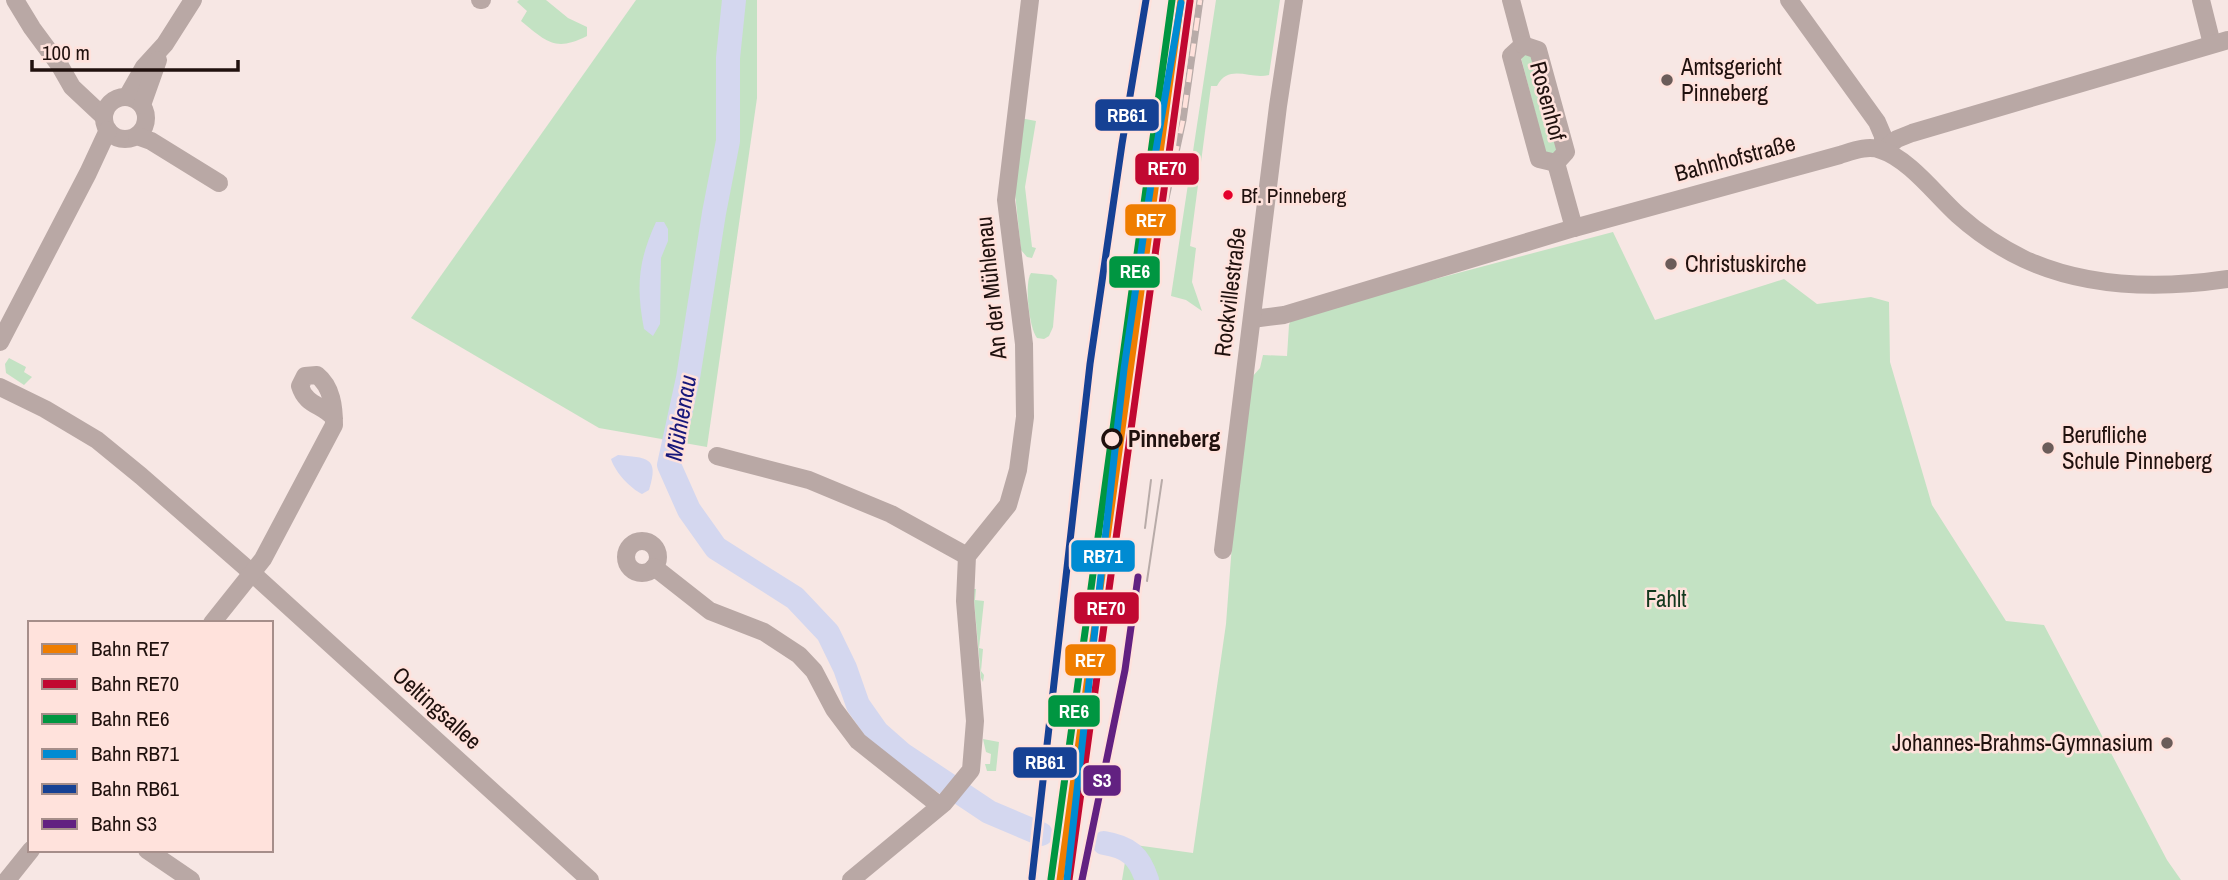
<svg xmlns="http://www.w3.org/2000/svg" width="2228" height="880" font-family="'Archivo Narrow',sans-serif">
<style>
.green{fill:#c3e2c3}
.water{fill:#d4d7ef}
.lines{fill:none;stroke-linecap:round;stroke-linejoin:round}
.river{stroke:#d4d7ef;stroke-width:24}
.minor{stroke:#b9a8a5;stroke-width:18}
.tram{stroke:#b8aba8;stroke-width:2}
.rail-casing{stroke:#b8aba8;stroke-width:7}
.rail{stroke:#ffe2dc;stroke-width:4.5;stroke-dasharray:13;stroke-linecap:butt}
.rail-1-casing{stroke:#ffe2dc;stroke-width:12}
.rail-2-casing{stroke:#ffe2dc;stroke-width:12}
.rail-3-casing{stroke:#ffe2dc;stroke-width:12}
.rail-4-casing{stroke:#ffe2dc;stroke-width:12}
.rail-5-casing{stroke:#ffe2dc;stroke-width:12}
.rail-6-casing{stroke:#ffe2dc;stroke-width:12}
.rail-1{stroke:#ef7d00;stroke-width:7}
.rail-2{stroke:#c10831;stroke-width:7}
.rail-3{stroke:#009641;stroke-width:7}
.rail-4{stroke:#008bd2;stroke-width:7}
.rail-5{stroke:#164194;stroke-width:7}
.rail-6{stroke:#622181;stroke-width:7}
.poi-dot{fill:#6b5c59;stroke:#ffe2dc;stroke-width:2.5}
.bus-dot{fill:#e4002b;stroke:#ffe2dc;stroke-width:2.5}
.stop-dot{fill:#ffe2dc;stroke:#20110e;stroke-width:3.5}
.labels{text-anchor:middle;stroke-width:5;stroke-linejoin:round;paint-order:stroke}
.bus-label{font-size:21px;fill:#20110e;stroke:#ffe2dc;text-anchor:start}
.poi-label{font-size:23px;fill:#20110e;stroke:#ffe2dc;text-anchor:start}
.street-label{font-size:23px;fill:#20110e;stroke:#ffe2dc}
.stop-label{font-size:23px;font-weight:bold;fill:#20110e;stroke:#ffe2dc;text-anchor:start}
.park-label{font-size:23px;fill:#13381e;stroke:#ffe2dc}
.water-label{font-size:24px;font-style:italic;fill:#17177a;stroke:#ffe2dc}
.line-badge{stroke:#ffe2dc;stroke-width:2.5}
.badge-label{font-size:19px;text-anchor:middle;font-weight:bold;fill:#fff}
</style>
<rect width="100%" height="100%" fill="#f7e7e4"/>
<g class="green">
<path d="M519,0H546L568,18L587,27V36C555,52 547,42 521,21L527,11L517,2Z"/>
<path d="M636,0H757V98L707,447L599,428L411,318Z"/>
<path d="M1216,0H1280L1269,75C1250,80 1229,63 1217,86H1211L1190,246L1196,248L1192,282L1202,311L1186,300L1171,296Z"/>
<path d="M1532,51L1561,144L1553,156L1546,154L1520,54Z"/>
<path d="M1020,118L1036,121L1025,187L1032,247L1036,248L1032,258L1027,257L1021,250L1015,193Z"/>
<path d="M1613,232L1655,320L1784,279L1817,304L1871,297L1889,302L1890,362L1932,505L2006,621L2044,625L2167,860L2181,880H1122L1128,844L1193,853L1226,624L1244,386L1260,368L1263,355L1287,356L1289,325L1292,317Z"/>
<path d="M1031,273L1052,275L1057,280L1053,327L1049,336L1044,339L1037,338C1029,328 1024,283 1031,273Z"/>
<path d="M9,358L26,367L24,372L32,377L24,385L6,373L5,364Z"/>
<path d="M973,589H976L975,600L984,601L979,648L983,649L981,671L984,675L983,682L981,678Z"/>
<path d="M983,739L999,742L996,771H987L985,764H990L991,754L986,752Z"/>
</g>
<g class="water">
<path d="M656,222H664L668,229V241L661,258L660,324L653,336L644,329C636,287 638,261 656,222Z"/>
<path d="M618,455C646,458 660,456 649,490L642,494C630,488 615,472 611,459Z"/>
</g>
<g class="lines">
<g class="river">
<path d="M734,0L728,58V141L714,213L688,378L669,465L689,510L716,548L795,598L828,633L845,668L858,705L877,732L902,754L989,812L1041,834"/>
<path d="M1104,843C1129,847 1139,856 1147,880"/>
</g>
<g class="minor">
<path d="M15,0L32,28L60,66L72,87L104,117"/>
<path d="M480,0H482"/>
<path d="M1511,0L1523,45"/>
<path d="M1789,0L1877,122L1883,136V150"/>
<path d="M2201,0L2212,44"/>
<path d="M1523,45L1511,56L1539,159L1556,163"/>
<path d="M1523,45L1538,50L1566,152L1556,163"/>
<circle cx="125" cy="118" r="21"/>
<path d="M127,97L144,67L165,44L193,0"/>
<path d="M142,105L158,60"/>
<path d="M137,136L151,141L219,183"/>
<path d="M1883,150L1897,139L1912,133L2228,40"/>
<path d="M1556,163L1574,228"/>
<path d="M1252,319L1284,315L1574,228L1840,155C1853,151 1868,145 1881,150C1908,158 1937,196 1958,215C1977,232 2001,248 2024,259C2087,288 2161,289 2228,279"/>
<path d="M0,342L88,173L108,130"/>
<path d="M0,387L45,409L97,440L141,476L252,573L590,880"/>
<path d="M717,456L809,480L891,514L967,556"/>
<circle cx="642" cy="557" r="16"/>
<path d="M1223,550L1278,106L1294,0"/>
<path d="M654,567L710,611L764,632L799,655L814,671L834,709L858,741L940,806"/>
<path d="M212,623L263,559L334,425C334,407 332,387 317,375L305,376L300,386C306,406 322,404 334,418"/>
<path d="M147,850L191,880"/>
<path d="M7,880L31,850"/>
<path d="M851,880L944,803L971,770L975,721L965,601L967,556L1008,505L1018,470L1025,417L1024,344L1006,200L1030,0"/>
</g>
<g class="tram">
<path d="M1145,528L1151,480"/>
<path d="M1147,581L1162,480"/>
</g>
<g class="rail-casing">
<path id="rail" d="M1158,235L1183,120L1200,0"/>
</g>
<use href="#rail" class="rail"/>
<g class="rail-1-casing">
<path id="rail-1" d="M1060,880L1181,0"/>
</g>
<g class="rail-2-casing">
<path id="rail-2" d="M1069,880L1190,1"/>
</g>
<g class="rail-3-casing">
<path id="rail-3" d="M1051,879L1172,0"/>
</g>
<g class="rail-4-casing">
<path id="rail-4" d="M1067,880L1124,369L1156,150L1181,3"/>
</g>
<g class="rail-5-casing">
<path id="rail-5" d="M1032,878L1090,364L1122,144L1146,0"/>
</g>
<g class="rail-6-casing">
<path id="rail-6" d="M1082,880L1125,670L1138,577"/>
</g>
<use href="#rail-1" class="rail-1"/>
<use href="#rail-2" class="rail-2"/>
<use href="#rail-3" class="rail-3"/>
<use href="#rail-4" class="rail-4"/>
<use href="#rail-5" class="rail-5"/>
<use href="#rail-6" class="rail-6"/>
</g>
<g class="poi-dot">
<circle cx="1667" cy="80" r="7"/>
<circle cx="1671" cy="264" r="7"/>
<circle cx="2048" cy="448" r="7"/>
<circle cx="2167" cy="743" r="7"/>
</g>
<circle class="bus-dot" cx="1228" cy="195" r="6"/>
<circle class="stop-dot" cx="1112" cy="439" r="9"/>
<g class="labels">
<g class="bus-label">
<text x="1241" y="203">Bf. Pinneberg</text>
</g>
<g class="poi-label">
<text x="1681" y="75">Amtsgericht<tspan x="1681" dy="26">Pinneberg</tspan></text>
<text x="1685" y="272">Christuskirche</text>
<text x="2062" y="443">Berufliche<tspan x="2062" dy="26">Schule Pinneberg</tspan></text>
<text x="2153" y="751" text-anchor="end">Johannes-Brahms-Gymnasium</text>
</g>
<g class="street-label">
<text transform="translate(1548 101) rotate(75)" y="8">Rosenhof</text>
<text transform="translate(1735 158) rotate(-15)" y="8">Bahnhofstraße</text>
<text transform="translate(991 288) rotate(-96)" y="8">An der Mühlenau</text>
<text transform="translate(1230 292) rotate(-83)" y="8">Rockvillestraße</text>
<text transform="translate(437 708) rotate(42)" y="8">Oeltingsallee</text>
</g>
<g class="stop-label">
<text x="1128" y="447">Pinneberg</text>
</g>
<g class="park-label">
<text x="1666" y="607">Fahlt</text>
</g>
<g class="water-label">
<text transform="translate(681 418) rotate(-80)" y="8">Mühlenau</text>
</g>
</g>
<g class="line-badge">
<rect x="1094" y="98" width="66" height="34" rx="7" fill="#164194"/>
<rect x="1134" y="152" width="66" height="34" rx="7" fill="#c10831"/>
<rect x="1124" y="203" width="53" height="34" rx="7" fill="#ef7d00"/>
<rect x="1108" y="255" width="53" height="34" rx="7" fill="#009641"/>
<rect x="1070" y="539" width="66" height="34" rx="7" fill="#008bd2"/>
<rect x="1073" y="591" width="67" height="34" rx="7" fill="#c10831"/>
<rect x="1064" y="643" width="53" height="34" rx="7" fill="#ef7d00"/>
<rect x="1047" y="694" width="54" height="34" rx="7" fill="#009641"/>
<rect x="1012" y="746" width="66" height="33" rx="7" fill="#164194"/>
<rect x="1082" y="764" width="40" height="33" rx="7" fill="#622181"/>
</g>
<g class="badge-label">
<text x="1127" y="122">RB61</text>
<text x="1167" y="175">RE70</text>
<text x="1151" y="227">RE7</text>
<text x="1135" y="278">RE6</text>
<text x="1103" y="563">RB71</text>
<text x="1106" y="615">RE70</text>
<text x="1090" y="667">RE7</text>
<text x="1074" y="718">RE6</text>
<text x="1045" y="769">RB61</text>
<text x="1102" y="787">S3</text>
</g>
<rect x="28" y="621" width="245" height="231" fill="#ffe2dc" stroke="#a68e8a" stroke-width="2"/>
<rect x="42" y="644" width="35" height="10" fill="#ef7d00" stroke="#a68e8a" stroke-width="2"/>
<text x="91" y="656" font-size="21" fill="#20110e">Bahn RE7</text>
<rect x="42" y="679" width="35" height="10" fill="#c10831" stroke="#a68e8a" stroke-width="2"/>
<text x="91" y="691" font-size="21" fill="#20110e">Bahn RE70</text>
<rect x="42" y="714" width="35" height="10" fill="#009641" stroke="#a68e8a" stroke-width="2"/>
<text x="91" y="726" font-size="21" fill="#20110e">Bahn RE6</text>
<rect x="42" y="749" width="35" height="10" fill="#008bd2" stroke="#a68e8a" stroke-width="2"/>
<text x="91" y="761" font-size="21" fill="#20110e">Bahn RB71</text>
<rect x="42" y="784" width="35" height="10" fill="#164194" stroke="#a68e8a" stroke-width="2"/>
<text x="91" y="796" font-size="21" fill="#20110e">Bahn RB61</text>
<rect x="42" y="819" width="35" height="10" fill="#622181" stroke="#a68e8a" stroke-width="2"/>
<text x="91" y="831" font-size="21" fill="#20110e">Bahn S3</text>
<path d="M32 60v10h206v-10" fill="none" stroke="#20110e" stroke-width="3.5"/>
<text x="42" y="60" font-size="21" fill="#20110e" stroke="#ffe2dc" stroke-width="5" paint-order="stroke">100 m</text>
</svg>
